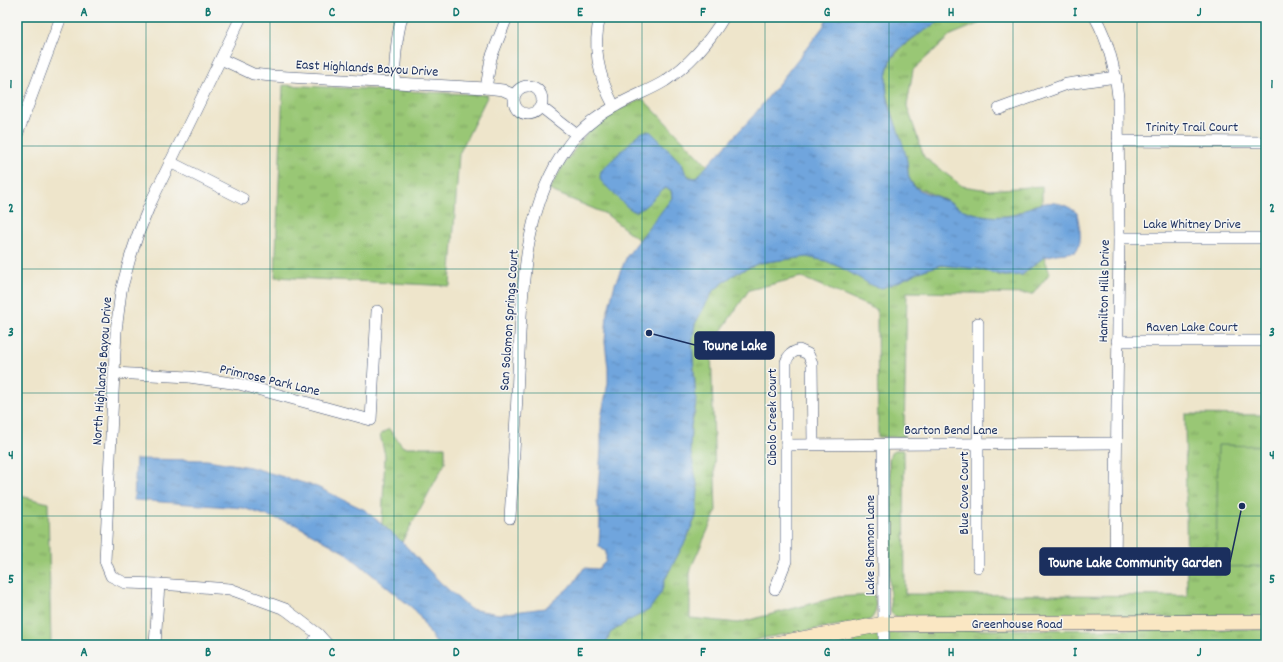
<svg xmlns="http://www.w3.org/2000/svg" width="1283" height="662" font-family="Dekko,sans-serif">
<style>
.grass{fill:url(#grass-tufts);stroke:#5a7b6a}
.garden{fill:#99c775;stroke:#5a7b6a}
.water{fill:url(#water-ripples);stroke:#466a9e}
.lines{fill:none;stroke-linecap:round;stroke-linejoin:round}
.minor-casing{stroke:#3b4a6e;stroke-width:12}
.secondary-casing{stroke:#3b4a6e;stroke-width:16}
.minor{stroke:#fff;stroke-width:11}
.secondary{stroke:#fae7c3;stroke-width:15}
.grid{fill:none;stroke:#0f766e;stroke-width:1;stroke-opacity:0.55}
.labels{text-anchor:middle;stroke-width:3;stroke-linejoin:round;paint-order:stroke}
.street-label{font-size:14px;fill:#1b2f5e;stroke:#f6f6f2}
.leader{fill:none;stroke:#1b2f5e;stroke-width:1.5}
.callout-dot{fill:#1b2f5e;stroke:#f6f6f2;stroke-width:1.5}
.callout{fill:#1b2f5e;stroke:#1b2f5e;stroke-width:1.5}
.callout-label{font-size:15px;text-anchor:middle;font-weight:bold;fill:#fff}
.neatline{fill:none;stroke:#0f766e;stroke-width:1.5}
.grid-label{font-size:13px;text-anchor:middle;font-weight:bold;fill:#0f766e}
</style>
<defs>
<pattern id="grass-tufts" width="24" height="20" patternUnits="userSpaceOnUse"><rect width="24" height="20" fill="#99c775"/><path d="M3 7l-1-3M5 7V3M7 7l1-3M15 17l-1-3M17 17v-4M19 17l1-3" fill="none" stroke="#7ca263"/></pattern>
<pattern id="water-ripples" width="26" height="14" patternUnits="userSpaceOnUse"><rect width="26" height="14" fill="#70a5dd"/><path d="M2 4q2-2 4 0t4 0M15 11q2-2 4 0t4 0" fill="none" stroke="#5b87b6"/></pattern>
</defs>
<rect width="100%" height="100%" fill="#f6f6f2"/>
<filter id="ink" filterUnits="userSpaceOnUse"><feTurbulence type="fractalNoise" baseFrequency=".025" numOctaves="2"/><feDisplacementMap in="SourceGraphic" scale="8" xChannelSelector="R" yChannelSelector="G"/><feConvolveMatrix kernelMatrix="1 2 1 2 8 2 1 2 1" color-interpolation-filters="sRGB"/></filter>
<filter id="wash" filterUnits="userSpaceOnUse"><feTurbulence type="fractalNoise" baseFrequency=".012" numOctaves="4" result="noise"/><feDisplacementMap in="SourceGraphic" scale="16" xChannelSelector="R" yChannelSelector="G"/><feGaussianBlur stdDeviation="0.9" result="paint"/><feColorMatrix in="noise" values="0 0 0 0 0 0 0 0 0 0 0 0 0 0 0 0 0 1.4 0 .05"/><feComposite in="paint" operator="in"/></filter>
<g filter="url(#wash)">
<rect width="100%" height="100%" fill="#eee5cb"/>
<g class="grass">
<path d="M947,17H1026L990,19L951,35L913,70L907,106L924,157L962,186L989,190L1042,186V204L1035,205L1016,214L1000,217L981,215L960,209L944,199L914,186L909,178L907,163L887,94L886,75L890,61L901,48L919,34Z"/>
<path d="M283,85L488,95L459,154L450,286L275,277Z"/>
<path d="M643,99L708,166L696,178L689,177L685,172L682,164L651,132L646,131L640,134L601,171L641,210L658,193L665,188L671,190L672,198L669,203L639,240L606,214L549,190L566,161L587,133L616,111Z"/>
<path d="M807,257L826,261L882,287L900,281L924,270L941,265L978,269L1005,276L1022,275L1044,257L1050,273L1033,294L907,292L904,437H878L877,310L801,277L749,290L711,346L716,512L690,570V618L738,623L837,597L874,595C876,607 878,611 870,620L769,637L736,645H606L610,633L628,621L661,593L665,579L687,538L696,516L690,448L691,425L695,413V381L692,343L695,324L701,311L713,291L733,275L759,263Z"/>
<path d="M1185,414L1266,415V617L899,619L891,613L889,577V459L891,453L896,450H904L905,594L1187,596Z"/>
<path d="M389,429L403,447H445V463L402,542L382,524L385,455L380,435Z"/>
<path d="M17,495L48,503L51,645H25L17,644Z"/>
<path d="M1266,629V645H792L870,634L936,630Z"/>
</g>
<path class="garden" d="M1218,445L1266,446V566L1216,567Z"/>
<path class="water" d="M828,17H947C930,28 899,43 890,61C886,71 885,84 887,94C891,118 903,138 907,161C908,170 907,180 915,187C922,193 934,195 942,199C949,201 954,206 961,209C977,216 997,219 1015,215C1021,213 1027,208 1034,206C1050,200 1064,202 1077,213C1079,225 1084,242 1075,252L1056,254L1044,257L1022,275L1005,276L978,269L941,265L924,270L900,281L882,288L873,286L842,268L826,261L807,257L781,260L759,263L733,275L713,291L695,324L692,343L696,403L691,425L690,448L698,489L696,516L687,538L665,579L661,593L649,610L628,621L610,633L606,645H437L416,611L347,554L296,525L243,508L134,500L136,459L207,460L250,467L317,487L365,510L402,542L441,583L470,609L499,614L545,608L573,584L584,568L598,569L606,561V552L599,546L600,519L597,502L601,450V418L608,383V368L605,342L607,314L615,284L627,256L672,198L671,190L665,188C655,195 647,208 635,212L626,206L601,181L600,177L601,171L640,133L646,131L651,132L682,164L685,172L689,177L696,178L754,115L823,27Z"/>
</g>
<g filter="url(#ink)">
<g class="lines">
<g class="minor-casing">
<g id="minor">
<path d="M241,17L151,202L138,234L130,258L121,291L116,331L105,561L111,576L125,583L159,584L230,589L285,609L318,634L328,645"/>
<path d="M600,17C592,48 599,78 614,106"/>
<path d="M1095,17C1109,42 1115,68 1118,97L1119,238L1115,568"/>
<path d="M221,59L253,74L271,76L486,88L503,90L514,95"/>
<path d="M394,83C395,62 396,38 402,17"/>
<circle cx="528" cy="100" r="14"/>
<path d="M486,88L491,58L507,17"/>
<path d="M541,107L577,135"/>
<path d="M999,109L1067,84L1116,77"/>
<path d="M17,135L61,17"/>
<path d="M1118,141L1266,142"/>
<path d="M170,162L243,199"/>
<path d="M1119,238H1266"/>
<path d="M978,323V567"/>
<path d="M1117,341H1266"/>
<path d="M114,373L189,377L239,384L371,420L377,311"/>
<path d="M786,445L1116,443"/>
<path d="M883,445L884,645"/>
<path d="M510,518C513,470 516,422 518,373C522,301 521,219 561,156C566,149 571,140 578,134C588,124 601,114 614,107C630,97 649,91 665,81C690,64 709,42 724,17"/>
<path d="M775,589L786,561V362C788,355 792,352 799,350L808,354L812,363L813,444"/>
<path d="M155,645L159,584"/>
<path d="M312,645L318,634"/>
</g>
</g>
<g class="secondary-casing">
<path id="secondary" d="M769,645L884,624L1266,622"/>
</g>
<use href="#minor" class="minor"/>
<use href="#secondary" class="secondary"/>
</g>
</g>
<path class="grid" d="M146,17V645M270,17V645M394,17V645M518,17V645M642,17V645M765,17V645M889,17V645M1013,17V645M1137,17V645M17,146H1266M17,269H1266M17,393H1266M17,516H1266"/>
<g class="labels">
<g class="street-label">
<text transform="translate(367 67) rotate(3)" y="5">East Highlands Bayou Drive</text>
<text x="1192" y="131">Trinity Trail Court</text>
<text x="1192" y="228">Lake Whitney Drive</text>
<text transform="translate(1103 291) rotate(-89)" y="5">Hamilton Hills Drive</text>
<text transform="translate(508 320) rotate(-86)" y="5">San Solomon Springs Court</text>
<text x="1192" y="331">Raven Lake Court</text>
<text transform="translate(101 371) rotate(-86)" y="5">North Highlands Bayou Drive</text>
<text transform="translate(270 379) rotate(13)" y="5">Primrose Park Lane</text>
<text transform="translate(771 417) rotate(-90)" y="5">Cibolo Creek Court</text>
<text x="951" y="434">Barton Bend Lane</text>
<text transform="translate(963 493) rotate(-90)" y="5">Blue Cove Court</text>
<text transform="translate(869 545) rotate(-90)" y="5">Lake Shannon Lane</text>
<text x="1017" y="628">Greenhouse Road</text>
</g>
</g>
<path class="leader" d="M649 333L695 345M1242 506L1230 562"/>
<g class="callout-dot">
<circle cx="649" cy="333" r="4"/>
<circle cx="1242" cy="506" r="4"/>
</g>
<g class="callout">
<rect x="695" y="332" width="79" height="27" rx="4"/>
<rect x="1040" y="548" width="190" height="27" rx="4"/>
</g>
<g class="callout-label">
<text x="735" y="350">Towne Lake</text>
<text x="1135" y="567">Towne Lake Community Garden</text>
</g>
<rect width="1283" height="662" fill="none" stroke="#f6f6f2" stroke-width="44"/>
<rect x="22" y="22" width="1239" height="618" class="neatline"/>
<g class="grid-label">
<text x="84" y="16">A</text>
<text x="208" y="16">B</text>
<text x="332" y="16">C</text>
<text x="456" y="16">D</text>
<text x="580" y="16">E</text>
<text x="703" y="16">F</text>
<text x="827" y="16">G</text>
<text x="951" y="16">H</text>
<text x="1075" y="16">I</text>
<text x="1199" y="16">J</text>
<text x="11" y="88">1</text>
<text x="1272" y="88">1</text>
<text x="11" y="212">2</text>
<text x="1272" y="212">2</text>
<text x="11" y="336">3</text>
<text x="1272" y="336">3</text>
<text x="11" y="459">4</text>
<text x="1272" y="459">4</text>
<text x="11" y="583">5</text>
<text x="1272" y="583">5</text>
<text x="84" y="656">A</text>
<text x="208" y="656">B</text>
<text x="332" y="656">C</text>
<text x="456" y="656">D</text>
<text x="580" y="656">E</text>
<text x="703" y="656">F</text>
<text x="827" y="656">G</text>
<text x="951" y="656">H</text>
<text x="1075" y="656">I</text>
<text x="1199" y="656">J</text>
</g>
</svg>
